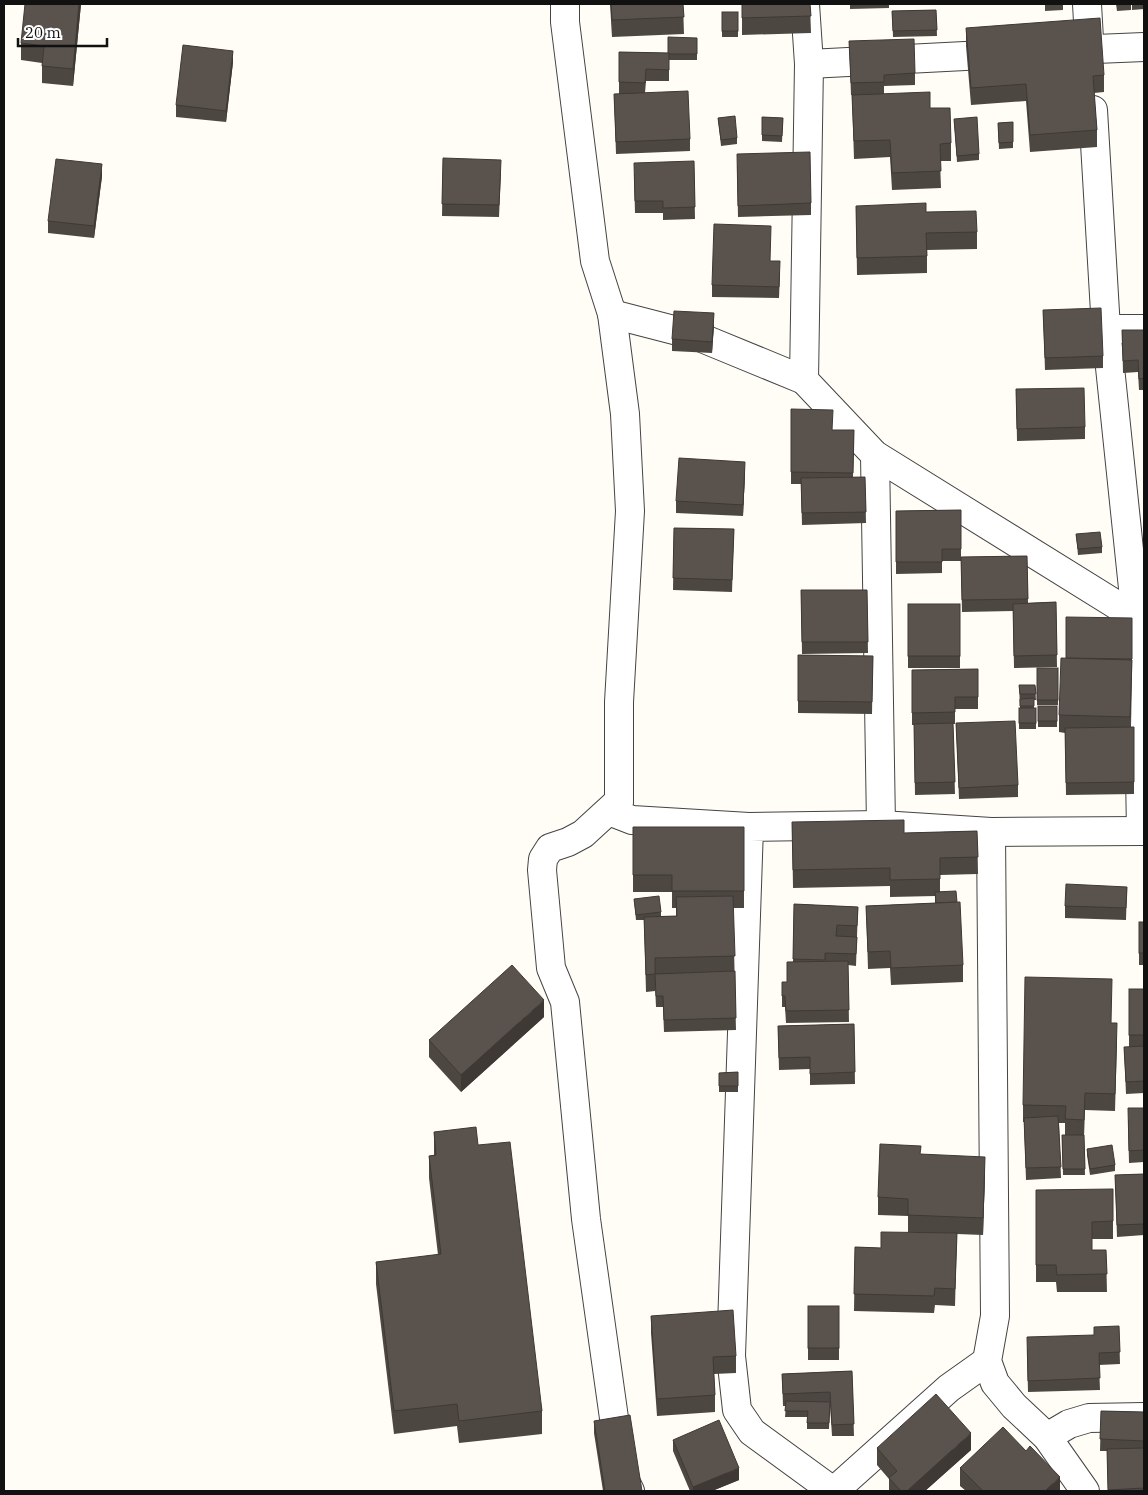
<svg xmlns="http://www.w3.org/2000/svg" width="1148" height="1495" font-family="'IBM Plex Serif',serif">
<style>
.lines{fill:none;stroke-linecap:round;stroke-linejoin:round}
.minor-casing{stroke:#444;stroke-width:30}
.minor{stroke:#fff;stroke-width:28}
.wall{fill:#4d4742}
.shaded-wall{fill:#3f3936}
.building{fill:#5a524d;stroke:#3f3936}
</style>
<rect width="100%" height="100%" fill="#fffdf5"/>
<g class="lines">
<g class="minor-casing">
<g id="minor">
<path d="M565,4V22L595,261L612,314L625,414L630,511L619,702V801L614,813L632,820L749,827"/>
<path d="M805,4L809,64L804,380L875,455L1136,617L1138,663L1141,831H1144"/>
<path d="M1087,4L1090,57"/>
<path d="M1072,50L1144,47"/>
<path d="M809,64L1004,54"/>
<path d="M1093,110L1106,329L1136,617"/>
<path d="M612,314L697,336L804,380"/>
<path d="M1106,329H1144"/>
<path d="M875,455L881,825"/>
<path d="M619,801L583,834L568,842L550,848L543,859L542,870L551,968L565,1002L586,1219L622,1475L630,1491"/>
<path d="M991,832L995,1316L987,1361L995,1383L1014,1406L1047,1437L1085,1491"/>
<path d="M1047,1437L1069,1424L1089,1418L1144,1417"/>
<path d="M833,1491L752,1432L737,1410L731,1356L749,827L881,825L991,832L1141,831"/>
<path d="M834,1491L949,1388L987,1361"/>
</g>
</g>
<use href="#minor" class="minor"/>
</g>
<g class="wall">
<path d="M81,4L73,86L42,83V63L21,60V43Z"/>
<path d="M610,4H683L684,34L612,37Z"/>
<path d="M742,4H810L811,33L742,35Z"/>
<path d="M850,4H889V8L850,9Z"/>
<path d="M1023,4H1063V10L1045,11V4L1023,5Z"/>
<path d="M1116,4H1131V10L1117,11Z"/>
<path d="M1132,4H1144V9L1132,10Z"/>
<path d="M936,10L937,36L893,37L892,11Z"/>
<rect x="722" y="12" width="16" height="25"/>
<path d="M966,28L1104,75V92L1094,93L1097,130V147L1030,152L1026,101L971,105L966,46Z"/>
<path d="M697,38V60H669V81H646L645,93L690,139V151L616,154L614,94H619V52L668,53Z"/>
<path d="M849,41L915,73V85L884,86V94L930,108L951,143V161H940L941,188L892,190L890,157L854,159L852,95H855H851Z"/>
<path d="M233,62L226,122L176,117V105Z"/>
<path d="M762,117L783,118L782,142L762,141Z"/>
<path d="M718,118L737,138V144L721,146Z"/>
<path d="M954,119L979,154V160L957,162Z"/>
<path d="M1013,122V148L999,149L998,123Z"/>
<path d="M443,158L501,172L499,217L442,216Z"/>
<path d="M694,161L695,219L663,220V213H635L634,174Z"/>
<path d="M737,165L811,203V215L738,217Z"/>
<path d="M102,176L94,238L48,233V221Z"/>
<path d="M856,206L926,212L977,232V249L927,250V273L857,275Z"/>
<path d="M770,261L780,273L779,298L712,297V285Z"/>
<path d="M1043,310L1103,356V368L1045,370Z"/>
<path d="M714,325L712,353L672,351V339Z"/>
<path d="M1122,330H1144V390H1139L1138,372L1123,373Z"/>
<path d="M1016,389L1085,427V439L1017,441Z"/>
<path d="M791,409L833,430H854L853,477H865L866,523L802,525L801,484H791Z"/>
<path d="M745,473L743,516L676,513V501Z"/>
<path d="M961,510V557L1027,556L1028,603L1056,602L1057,667L1014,668L1013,611L962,612L961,561H942V573L896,574V511Z"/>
<path d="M674,528L734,529L732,592L673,590Z"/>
<path d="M1076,534L1102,547V553L1078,555Z"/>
<path d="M801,590H867L868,653L802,654Z"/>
<rect x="908" y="604" width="52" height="64"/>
<path d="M1132,618V677L1131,727H1134V794L1066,795L1065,733L1059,732V715L1066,658Z"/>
<path d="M798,655L873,656L872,714L798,713Z"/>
<rect x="1037" y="668" width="21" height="37"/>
<path d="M978,669V709H955V724H953L955,794L915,795L914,725H912V670Z"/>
<path d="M1019,685H1035L1036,700H1034V708H1036V729H1019V708H1020Z"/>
<rect x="1038" y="706" width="19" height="21"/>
<path d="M956,723L1018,785V797L959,799Z"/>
<path d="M792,822L904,833L977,831L978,874L940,875V892L963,965V982L891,985L890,968L868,969L866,906L935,903V896L890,897V886L793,888Z"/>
<path d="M633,827H744V908H733L736,1030L664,1032L663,1007H656L655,985V991L646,992L644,920H636L634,899L661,912V916H676V908H672V892H633Z"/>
<path d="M1127,887L1126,920L1065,918V906Z"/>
<path d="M794,904L858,907L856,966L848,965L849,1022L786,1023L785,1007H782V982H787L793,962Z"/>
<rect x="1139" y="922" width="5" height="43"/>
<path d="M1129,989H1144V1093L1126,1094L1124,1047H1129Z"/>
<path d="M544,1017L461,1092L429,1057V1040Z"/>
<path d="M1112,1023L1117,1040L1115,1111L1085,1110L1084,1137L1085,1175H1063L1062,1135H1065V1123H1059L1061,1178L1026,1180L1024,1122H1023V1105Z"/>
<path d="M854,1024L855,1084L810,1085V1069L779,1070L778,1026Z"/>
<path d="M738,1072V1092H719V1073Z"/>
<path d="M1144,1108V1162L1129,1163L1128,1120Z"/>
<path d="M434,1132L478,1145L542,1411V1434L459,1443L457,1426L394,1434L376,1284V1262L438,1255L429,1178V1156L434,1155Z"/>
<path d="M1087,1149L1115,1165V1171L1090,1175L1087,1155Z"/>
<path d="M921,1154L985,1174L983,1235L957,1234L955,1306L935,1305L934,1313L854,1311L855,1247L881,1248L927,1233L908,1232V1216L878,1215V1197Z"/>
<path d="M1144,1174V1235L1117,1237L1115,1175Z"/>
<path d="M1036,1190L1113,1221V1239H1092V1250H1106L1107,1292H1057L1056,1282H1036Z"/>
<rect x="808" y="1306" width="31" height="54"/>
<path d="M651,1316L736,1356V1373L714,1374L715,1395V1412L657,1416L651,1333Z"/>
<path d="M1119,1326L1120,1364L1099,1365L1100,1390L1028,1392L1027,1349L1094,1335Z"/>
<path d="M852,1371L854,1436H832L830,1404L829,1429H807V1417H785L786,1406H783L782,1374Z"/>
<path d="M1101,1411L1144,1412V1491H1108L1107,1451H1100Z"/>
<path d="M594,1421L642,1491H603L594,1433Z"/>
<path d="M673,1440L739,1480L712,1491H690L673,1451Z"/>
<path d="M877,1448L971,1450L925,1491H889V1479L877,1465Z"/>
<path d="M1026,1451L1060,1491H966L960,1486V1468Z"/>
</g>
<g class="shaded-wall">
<path d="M79,4H81L73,86V69Z"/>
<path d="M233,51V62L226,122V111Z"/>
<path d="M102,164V176L94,238V226Z"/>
<path d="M714,313V325L712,353V342Z"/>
<path d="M745,462V473L743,516V505Z"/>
<path d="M544,1000V1017L461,1092V1075Z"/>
<path d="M985,1157V1174L983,1235V1218Z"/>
<path d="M971,1433V1450L925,1491H907Z"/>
<path d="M739,1468V1480L712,1491H693V1487Z"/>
<path d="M1060,1477V1491H1045Z"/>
</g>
<g class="building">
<path d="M25,4H79L73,69L42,66L44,46L21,43Z"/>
<path d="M611,4H683L684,17L612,20Z"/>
<path d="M742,4H810L811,16L742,18Z"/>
<path d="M1117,4H1131L1117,5Z"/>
<path d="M936,10L937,30L893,31L892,11Z"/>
<rect x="722" y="12" width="16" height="19"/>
<path d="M1100,18L1104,75L1093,76L1097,130L1030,135L1026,84L971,88L966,28Z"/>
<path d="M668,37L697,38V54H669V53H668Z"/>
<path d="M914,39L915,73L884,75V82L851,83L849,41Z"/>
<path d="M183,45L233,51L226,111L176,105Z"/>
<path d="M619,52L669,53V70L646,69L645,83L619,82Z"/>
<path d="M688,91L690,139L616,142L614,94Z"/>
<path d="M930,92V108H950L951,143L940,144L941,171L892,173L890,140L854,141L852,95Z"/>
<path d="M735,116L737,138L721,140L718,118Z"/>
<path d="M762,117L783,118L782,136L762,135Z"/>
<path d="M977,117L979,154L957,156L954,119Z"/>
<path d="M1013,122V142L999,143L998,123Z"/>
<path d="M810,152L811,203L738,206L737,154Z"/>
<path d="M443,158L501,160L499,205L442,204Z"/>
<path d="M56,159L102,164L94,226L48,221Z"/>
<path d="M694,161L695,207L663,208V201H635L634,163Z"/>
<path d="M926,203V212L976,211L977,232L926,233L927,256L857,258L856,206Z"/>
<path d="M714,224L771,226L770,261H780L779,287L712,285Z"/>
<path d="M1101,308L1103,356L1045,358L1043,310Z"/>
<path d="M674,311L714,313L712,342L672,339Z"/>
<path d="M1122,330H1144V378L1139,379L1138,360L1123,361Z"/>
<path d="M1084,388L1085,427L1017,429L1016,389Z"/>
<path d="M791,409L833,410L832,430H854L853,473L791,472Z"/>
<path d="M679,458L745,462L743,505L676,501Z"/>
<path d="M865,477L866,512L802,513L801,478Z"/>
<path d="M961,510V549H942V562H896V511Z"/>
<path d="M674,528L734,529L732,580L673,578Z"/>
<path d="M1100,532L1102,547L1078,549L1076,534Z"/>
<path d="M1027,556L1028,599L962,600L961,557Z"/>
<path d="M801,590H867L868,642H802Z"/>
<path d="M1056,602L1057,655L1014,656L1013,604Z"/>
<rect x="908" y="604" width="52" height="52"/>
<path d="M1066,617L1132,618V659L1066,658Z"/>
<path d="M798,655L873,656L872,702L798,701Z"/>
<path d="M1061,658L1132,660L1130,717L1059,715Z"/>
<rect x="1037" y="668" width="21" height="32"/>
<path d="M978,669V697H955V712L912,713V670Z"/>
<path d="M1019,685H1035L1036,694H1020Z"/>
<path d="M1034,698V706H1020V699Z"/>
<rect x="1038" y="706" width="19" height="15"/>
<rect x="1019" y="708" width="17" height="15"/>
<path d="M1015,721L1018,785L959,788L956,723Z"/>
<path d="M953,723L955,782L915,783L914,724Z"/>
<path d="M1134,727V782L1066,783L1065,728Z"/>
<path d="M904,820V833L977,831L978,857L940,858V879L890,880V868L793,870L792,822Z"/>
<path d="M633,827H744V891H672V875H633Z"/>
<path d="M1066,884L1127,887L1126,908L1065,906Z"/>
<path d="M956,891L957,902L936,903L935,892Z"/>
<path d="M659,896L661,912L636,915L634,899Z"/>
<path d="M733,896L735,956L655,958V974L646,975L644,917L677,916L676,897Z"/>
<path d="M960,902L963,965L891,968L890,951L868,952L866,906Z"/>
<path d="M794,904L858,907L857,926L837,925L836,936L857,937L856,954L825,953V960L793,959Z"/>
<rect x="1139" y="922" width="5" height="31"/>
<path d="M848,961L849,1010L786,1011L785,996H782V982H787V962Z"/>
<path d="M512,965L544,1000L461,1075L429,1040Z"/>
<path d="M735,971L736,1018L664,1020L663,996H656L655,974Z"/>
<path d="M1025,977L1112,979L1111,1023H1117L1115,1094L1085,1093L1084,1120L1065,1119L1066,1106L1023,1105Z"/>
<rect x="1129" y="989" width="15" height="46"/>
<path d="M854,1024L855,1072L810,1074V1057L779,1058L778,1026Z"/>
<path d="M1144,1046V1081L1126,1082L1124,1047Z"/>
<path d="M738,1072V1086H719V1073Z"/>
<path d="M1128,1108H1144V1150L1129,1151Z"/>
<path d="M1058,1116L1061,1167L1026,1168L1024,1118Z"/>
<path d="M476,1127L478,1145L510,1142L542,1411L459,1421L457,1404L394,1411L376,1262L441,1254L429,1156L436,1155L434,1132Z"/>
<path d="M1062,1135H1084L1085,1169H1063Z"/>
<path d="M880,1144L921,1146L920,1154L985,1157L983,1218L908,1215V1199L878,1197Z"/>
<path d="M1112,1145L1115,1165L1090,1169L1087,1149Z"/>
<path d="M1144,1174V1224L1117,1225L1115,1175Z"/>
<path d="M1113,1189V1221L1092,1222V1250H1106L1107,1274L1057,1275L1056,1265H1036V1190Z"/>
<path d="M881,1232L957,1233L955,1289L935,1288L934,1296L854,1294L855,1247L881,1248Z"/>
<rect x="808" y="1306" width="31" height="42"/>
<path d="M733,1310L736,1356L713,1357L715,1395L657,1399L651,1316Z"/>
<path d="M1119,1326L1120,1352L1099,1353L1100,1378L1028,1381L1027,1337L1094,1335V1327Z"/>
<path d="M852,1371L854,1424L832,1425L830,1392L783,1394L782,1374Z"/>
<path d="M936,1394L971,1433L907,1491H901L889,1478L897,1471L877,1448Z"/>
<path d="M786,1401L830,1402L829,1423H807L808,1411H785Z"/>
<path d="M1101,1411L1144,1412V1441L1100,1439Z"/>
<path d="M630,1415L642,1491H605L594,1421Z"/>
<path d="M719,1420L739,1468L693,1487L673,1440Z"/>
<path d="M1003,1427L1026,1451L1030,1446L1060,1477L1045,1491H983L960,1468Z"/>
<path d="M1144,1448V1488L1108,1490L1107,1449Z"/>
</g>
<rect width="1148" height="1495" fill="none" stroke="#111111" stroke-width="10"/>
<path d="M18 38v8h89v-8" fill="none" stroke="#111111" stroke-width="2.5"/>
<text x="25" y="38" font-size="15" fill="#111111" stroke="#ffffff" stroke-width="4" paint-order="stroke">20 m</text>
</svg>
